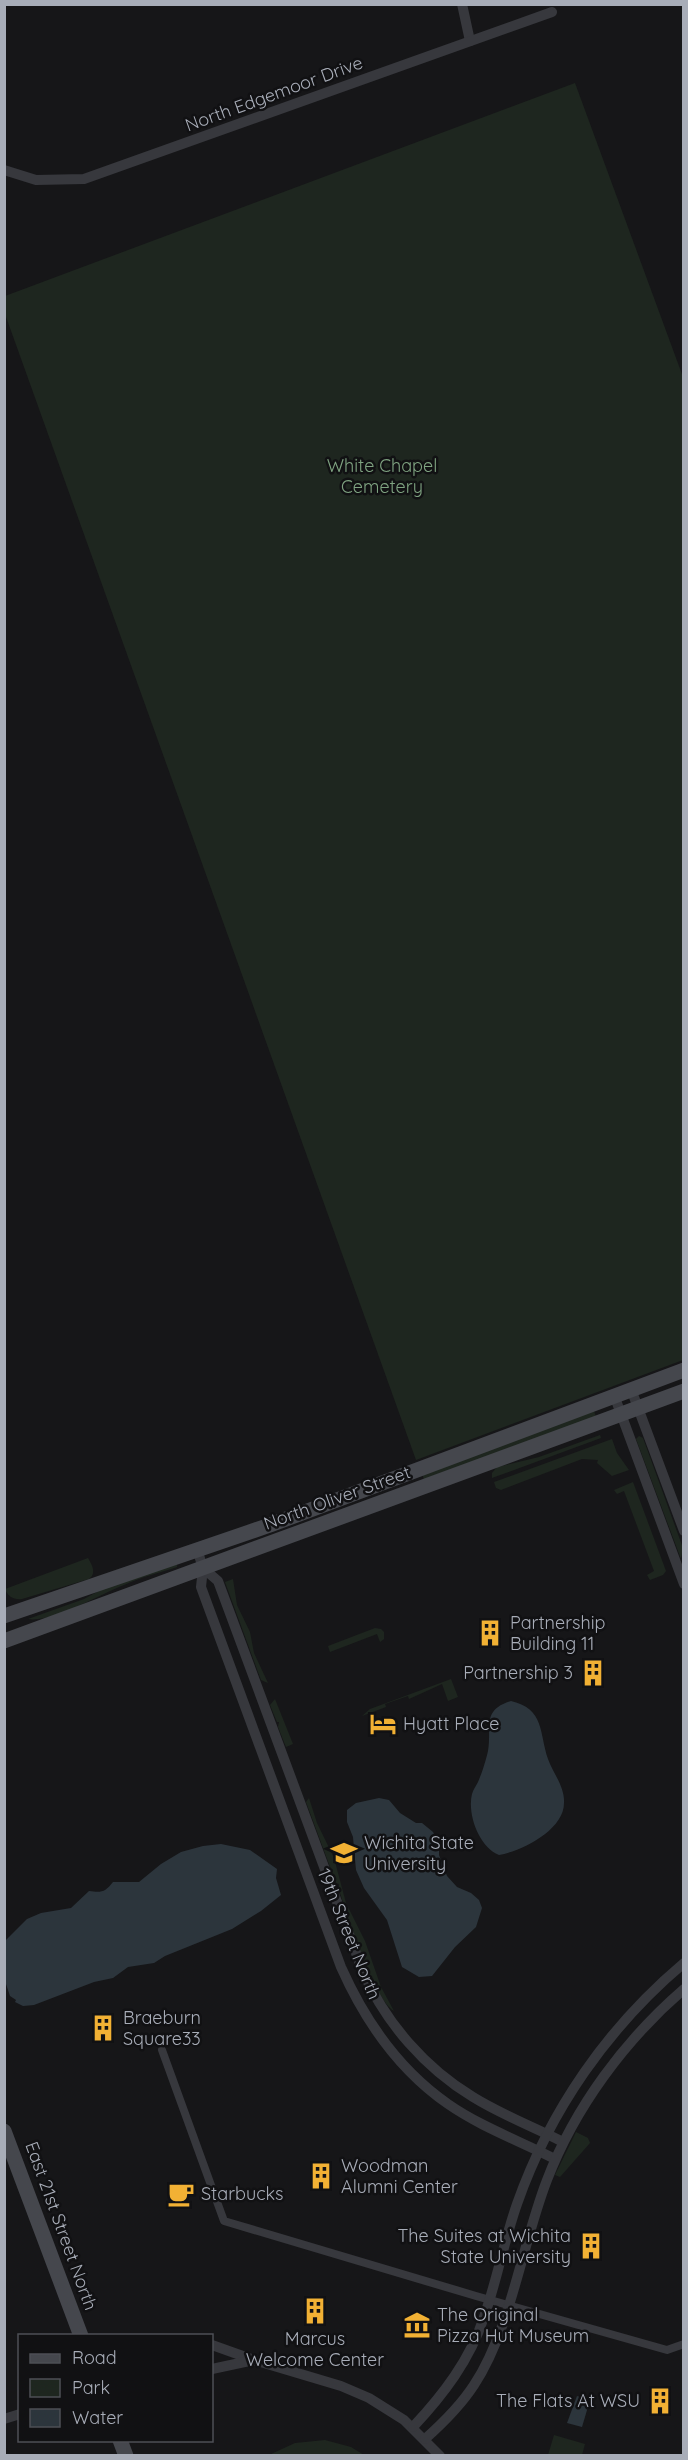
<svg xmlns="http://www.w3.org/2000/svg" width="688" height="2460" font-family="Quicksand,sans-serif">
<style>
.green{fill:#1e261f}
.water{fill:#2c353c}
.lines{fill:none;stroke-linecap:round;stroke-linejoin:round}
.pedestrian{stroke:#37383d;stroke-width:8}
.minor{stroke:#37383d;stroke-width:10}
.secondary{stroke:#45474d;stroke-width:15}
.labels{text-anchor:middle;stroke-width:5;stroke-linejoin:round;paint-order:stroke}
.street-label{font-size:18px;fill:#a8adb8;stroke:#111113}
.park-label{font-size:18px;fill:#7fa381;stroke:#111113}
.poi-label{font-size:18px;fill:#a8adb8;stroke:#111113;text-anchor:start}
</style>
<rect width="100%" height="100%" fill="#161618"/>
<g class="green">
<path d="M575,83L683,377V1360L416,1460L5,314V296Z"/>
<path d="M594,1411L596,1417L424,1480L422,1473Z"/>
<path d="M600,1435L601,1438L492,1478V1473L497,1467L539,1457Z"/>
<path d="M639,1436L643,1438L683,1548L681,1559L636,1439Z"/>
<path d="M612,1439L617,1453L629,1470L612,1476L597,1463L598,1460L582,1459L501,1490L496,1488L494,1482Z"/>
<path d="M633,1482L666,1571L663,1575L650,1580L647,1575L654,1571L624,1491L617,1494L614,1490Z"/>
<path d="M88,1558C92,1565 97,1573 89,1579L22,1599C14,1600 8,1597 5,1589Z"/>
<path d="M177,1564V1567C159,1573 141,1577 124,1585C100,1594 53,1623 28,1619L84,1599L104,1588Z"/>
<path d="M233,1579L237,1605L250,1632L254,1653L268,1683L261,1680L225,1582Z"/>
<path d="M375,1628L381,1629L384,1632V1639L380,1642L377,1634L330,1652L328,1646Z"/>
<path d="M451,1679L458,1697L448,1701L442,1684L409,1699L408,1696L385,1704L386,1707L362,1716L370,1709Z"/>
<path d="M275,1699L293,1744L286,1747L278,1727L279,1722H277L270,1705Z"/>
<path d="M309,1798L317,1823L334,1858L346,1903L365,1941L381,1987L394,2011C372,1997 348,1916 339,1890V1884L336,1883L306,1802Z"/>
<path d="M576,2132L588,2138L590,2143L560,2177L555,2175Z"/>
<path d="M554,2435L585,2444L582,2455H548Z"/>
<path d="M325,2440L351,2447L364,2455H269L295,2443Z"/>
</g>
<g class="water">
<path d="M511,1701C545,1709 539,1733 548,1759C553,1773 565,1787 564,1803C564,1830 522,1851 499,1855C479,1847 467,1814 472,1794C473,1790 476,1786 478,1782C482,1773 486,1760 488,1751C492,1728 481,1710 511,1701Z"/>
<path d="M379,1798L389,1800L400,1813L416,1823H422L433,1832L439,1844V1855L447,1876L457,1887L471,1893L479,1900L482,1908L476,1927L455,1947L432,1976L419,1977L402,1967L387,1920L364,1888L356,1870L353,1837L347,1822V1810L356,1803Z"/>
<path d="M221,1844L250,1850L277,1869L276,1878L281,1895L261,1911L232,1929L165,1956L154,1963L128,1967L113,1978L94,1982L34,2005L23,2006L15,2002L16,2000L10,1996L5,1981L6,1940L27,1919L41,1913L71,1908L89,1891C102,1893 105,1892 113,1882H139L161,1864L181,1852L203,1846Z"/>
<path d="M577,2396L590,2400L582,2427L567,2423Z"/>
</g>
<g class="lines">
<path class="pedestrian" d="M162,2050L224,2221L476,2296L667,2350L684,2344"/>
<g class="minor">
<path d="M462,4L470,41"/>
<path d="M4,170L36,180L84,179L552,12"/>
<path d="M631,1389L684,1531"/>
<path d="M614,1395L684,1584"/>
<path d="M197,1549L203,1568L201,1587L341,1967C365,2021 399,2070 448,2104C481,2127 520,2141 555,2159"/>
<path d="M203,1568L218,1581L363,1972C386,2023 425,2068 473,2097C502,2115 534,2127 563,2142"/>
<path d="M212,2345L254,2360L341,2386L369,2398L404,2420L440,2456"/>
<path d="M212,2369L254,2360"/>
<path d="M4,2419L20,2414"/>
<path d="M413,2427C443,2395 470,2360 484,2317C497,2280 504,2241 517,2204C550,2110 608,2027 684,1963"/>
<path d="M425,2439C443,2423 461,2405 474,2385C511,2329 522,2244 547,2180C575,2107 625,2040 684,1989"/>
</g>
<g class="secondary">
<path d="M4,1616L270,1525L684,1370"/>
<path d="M4,1641L684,1391"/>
<path d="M4,2131L81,2336"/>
<path d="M120,2440L126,2456"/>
</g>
</g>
<defs>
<g id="building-bare" transform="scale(2.07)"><path d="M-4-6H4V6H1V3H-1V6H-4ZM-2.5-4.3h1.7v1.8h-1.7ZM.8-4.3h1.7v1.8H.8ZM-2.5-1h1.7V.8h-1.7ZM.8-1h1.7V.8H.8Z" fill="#f2b134" stroke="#111113" stroke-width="2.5" paint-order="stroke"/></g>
<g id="hotel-bare" transform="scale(2.07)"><path d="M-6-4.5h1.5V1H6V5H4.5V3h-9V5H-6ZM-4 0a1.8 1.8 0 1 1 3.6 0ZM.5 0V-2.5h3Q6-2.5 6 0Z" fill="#f2b134" stroke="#111113" stroke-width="2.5" paint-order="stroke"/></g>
<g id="university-bare" transform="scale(2.07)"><path d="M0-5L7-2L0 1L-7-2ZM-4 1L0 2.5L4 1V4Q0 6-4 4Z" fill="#f2b134" stroke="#111113" stroke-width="2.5" paint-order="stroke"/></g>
<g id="cafe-bare" transform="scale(2.07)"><path d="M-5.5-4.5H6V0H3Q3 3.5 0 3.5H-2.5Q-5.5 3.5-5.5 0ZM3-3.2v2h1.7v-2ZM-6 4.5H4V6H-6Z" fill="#f2b134" stroke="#111113" stroke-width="2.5" paint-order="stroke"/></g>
<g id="museum-bare" transform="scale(2.07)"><path d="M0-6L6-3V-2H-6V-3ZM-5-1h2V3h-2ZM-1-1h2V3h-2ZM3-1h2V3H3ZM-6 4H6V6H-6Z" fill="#f2b134" stroke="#111113" stroke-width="2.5" paint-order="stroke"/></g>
</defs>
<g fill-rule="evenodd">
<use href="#building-bare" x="490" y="1633"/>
<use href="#building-bare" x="593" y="1673"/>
<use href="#hotel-bare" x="383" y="1724"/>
<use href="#university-bare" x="344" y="1853"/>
<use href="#building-bare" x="103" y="2028"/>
<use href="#building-bare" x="321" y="2176"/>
<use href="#cafe-bare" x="181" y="2194"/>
<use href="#building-bare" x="591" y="2246"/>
<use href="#building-bare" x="315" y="2311"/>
<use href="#museum-bare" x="417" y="2325"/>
<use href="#building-bare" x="660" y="2401"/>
</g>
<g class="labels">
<g class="street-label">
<text transform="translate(274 94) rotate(-20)" y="6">North Edgemoor Drive</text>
<text transform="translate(337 1498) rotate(-20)" y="6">North Oliver Street</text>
<text transform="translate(349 1934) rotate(68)" y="6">19th Street North</text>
<text transform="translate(61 2226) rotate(70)" y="6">East 21st Street North</text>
</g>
<g class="park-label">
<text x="382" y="472">White Chapel<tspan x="382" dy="21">Cemetery</tspan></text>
</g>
<g class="poi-label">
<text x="510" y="1629">Partnership<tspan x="510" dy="21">Building 11</tspan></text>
<text x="573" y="1679" text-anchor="end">Partnership 3</text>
<text x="403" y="1730">Hyatt Place</text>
<text x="364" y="1849">Wichita State<tspan x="364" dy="21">University</tspan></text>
<text x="123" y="2024">Braeburn<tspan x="123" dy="21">Square33</tspan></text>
<text x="341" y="2172">Woodman<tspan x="341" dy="21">Alumni Center</tspan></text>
<text x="201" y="2200">Starbucks</text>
<text x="571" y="2242" text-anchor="end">The Suites at Wichita<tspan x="571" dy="21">State University</tspan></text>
<text x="437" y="2321">The Original<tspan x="437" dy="21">Pizza Hut Museum</tspan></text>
<text x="315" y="2345" text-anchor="middle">Marcus<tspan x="315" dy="21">Welcome Center</tspan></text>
<text x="640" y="2407" text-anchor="end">The Flats At WSU</text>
</g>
</g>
<rect width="688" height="2460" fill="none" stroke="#a8adb8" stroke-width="12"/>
<rect x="18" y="2334" width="195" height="108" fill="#111113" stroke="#4d4f55" stroke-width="1.5"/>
<rect x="30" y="2354" width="30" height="9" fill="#45474d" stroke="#4d4f55" stroke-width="1.5"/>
<text x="72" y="2364" font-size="18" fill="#a8adb8">Road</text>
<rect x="30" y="2379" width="30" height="18" fill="#1e261f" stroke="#4d4f55" stroke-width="1.5"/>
<text x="72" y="2394" font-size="18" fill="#a8adb8">Park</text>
<rect x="30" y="2409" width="30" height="18" fill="#2c353c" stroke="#4d4f55" stroke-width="1.5"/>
<text x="72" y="2424" font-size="18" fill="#a8adb8">Water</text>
</svg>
